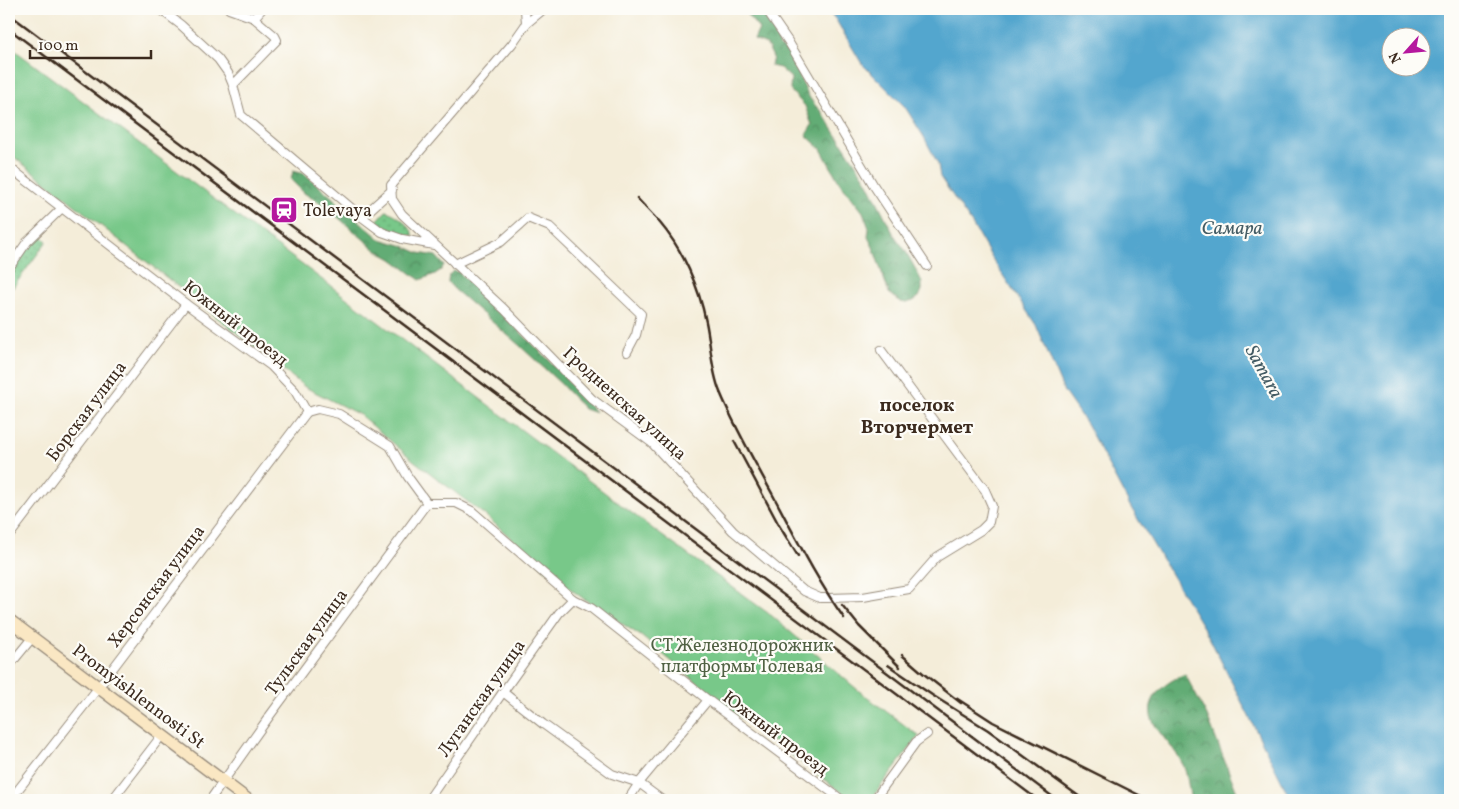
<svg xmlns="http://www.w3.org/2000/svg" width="1459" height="809" font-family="Vollkorn,serif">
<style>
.grass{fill:url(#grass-dots);stroke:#5a7954}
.forest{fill:url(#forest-crowns);stroke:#4e6b4a}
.garden{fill:#78c889;stroke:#5a7954}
.water{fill:#52a6ce;stroke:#466876;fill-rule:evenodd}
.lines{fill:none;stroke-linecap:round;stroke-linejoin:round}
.street-casing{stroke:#988c7c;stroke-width:10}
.secondary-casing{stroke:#988c7c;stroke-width:14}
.street{stroke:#fff;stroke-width:8}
.secondary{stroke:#fae7c3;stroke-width:11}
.rail{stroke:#3b2a1e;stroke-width:2.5}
.labels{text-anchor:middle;stroke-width:4.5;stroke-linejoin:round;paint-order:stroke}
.poi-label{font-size:18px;fill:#3b2a1e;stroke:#fdfcf7;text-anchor:start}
.street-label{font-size:18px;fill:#3b2a1e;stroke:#fdfcf7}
.park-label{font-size:18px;fill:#506143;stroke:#fdfcf7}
.water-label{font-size:19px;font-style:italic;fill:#445c64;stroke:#fdfcf7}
.neighbourhood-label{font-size:19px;font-weight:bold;fill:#3b2a1e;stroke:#fdfcf7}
</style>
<defs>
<pattern id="grass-dots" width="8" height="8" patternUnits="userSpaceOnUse" patternTransform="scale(1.25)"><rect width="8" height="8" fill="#78c889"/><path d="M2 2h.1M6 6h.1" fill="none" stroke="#64a36f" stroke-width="1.8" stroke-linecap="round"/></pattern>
<pattern id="forest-crowns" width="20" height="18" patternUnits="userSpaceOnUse" patternTransform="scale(1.25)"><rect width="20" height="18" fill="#62ac75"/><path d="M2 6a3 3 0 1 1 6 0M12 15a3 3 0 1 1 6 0" fill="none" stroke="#528c5f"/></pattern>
</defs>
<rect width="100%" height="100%" fill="#fdfcf7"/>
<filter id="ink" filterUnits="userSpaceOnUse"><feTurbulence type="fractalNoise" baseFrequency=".02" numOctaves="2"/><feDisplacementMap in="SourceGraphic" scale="10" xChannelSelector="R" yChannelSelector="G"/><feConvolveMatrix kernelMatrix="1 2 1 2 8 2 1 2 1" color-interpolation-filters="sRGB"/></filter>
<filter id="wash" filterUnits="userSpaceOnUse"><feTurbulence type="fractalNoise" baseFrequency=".0096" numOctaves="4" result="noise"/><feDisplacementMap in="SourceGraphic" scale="20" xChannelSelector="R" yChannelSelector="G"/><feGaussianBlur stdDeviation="1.12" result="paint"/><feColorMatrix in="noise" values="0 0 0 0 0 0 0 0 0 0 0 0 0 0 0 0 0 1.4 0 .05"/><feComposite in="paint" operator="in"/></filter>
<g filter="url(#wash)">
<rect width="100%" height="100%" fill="#f4edd9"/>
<g class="grass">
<path d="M386,211C398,214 408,224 414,235C402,238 385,229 377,221Z"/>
<path d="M40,235L47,241L9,293V277L30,244Z"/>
</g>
<g class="forest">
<path d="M739,9H760L776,36L780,47L790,52C800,72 803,96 821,111L867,181L894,235L905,250L916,270L922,282V290L919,297L913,301L906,303L901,302L889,293L873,247L868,237L869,228L863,212L838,180L821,149L806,135L812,125L805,106L790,90L791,78L780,68L771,66L773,57L767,45L754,40L759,29L743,10Z"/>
<path d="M293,171L305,174L380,239L401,245L419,253L436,256L444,265L441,270L435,274L420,280L392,259L376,250L326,207L304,193L291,180Z"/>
<path d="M453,271L459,272L549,360L596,413L584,409L561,384L519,345L454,289L448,282L449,275Z"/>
<path d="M1185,674L1207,716L1240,800H1191C1188,788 1188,774 1182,763C1175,749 1163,739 1155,725C1140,701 1165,682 1185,674Z"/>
</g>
<path class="garden" d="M9,46L332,287L661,535L772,616L859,691L919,736L870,800H852L728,708L641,636L584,599L557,579L486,516L413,460L360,415L305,387L9,153Z"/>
<path class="water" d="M827,9H1450V800H1291L1210,639L1130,506L1087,425L1064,392L1036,325L996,265L972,224L940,177L938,164L924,137L905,107L862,64L836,20ZM1392,38H1422V68H1392Z"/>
</g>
<g filter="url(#ink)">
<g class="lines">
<g class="street-casing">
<g id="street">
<path d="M160,9L181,25L218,59L228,73L233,85L241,115L362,217L382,232L402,239L434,245"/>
<path d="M229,9L254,18L275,36L277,40L233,85"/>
<path d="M525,9L526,24"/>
<path d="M544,9L526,24L512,44L391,185L392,199L402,214L504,309L592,399L652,443L733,531L804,591L820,598H828L863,597L909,589L937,557L981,530L989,522L992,506L985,490L881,350"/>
<path d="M766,9L788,41L874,186L927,266"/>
<path d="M254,18L262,9"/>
<path d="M9,167L186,304L271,366L295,391L307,412"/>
<path d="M362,217L392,190"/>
<path d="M455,264L501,242L528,218L550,227L641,314L636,335L627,352"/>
<path d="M9,268L27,242L62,208"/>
<path d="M307,412L318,409L339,414L390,446L408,477L427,503"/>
<path d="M427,503H456L472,511L573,599L559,613L503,692L428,800"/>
<path d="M9,536L186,304"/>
<path d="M573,599L591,608L708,700L842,800"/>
<path d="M9,666L32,638"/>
<path d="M503,692L543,724L612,774L639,783L662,800"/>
<path d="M10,800L98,688L307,412"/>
<path d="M112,800L162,735"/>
<path d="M210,800L271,714L427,503"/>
<path d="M628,800L639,783L708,700"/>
<path d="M874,800L916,742L927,734"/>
</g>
</g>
<g class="secondary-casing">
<path id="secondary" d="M9,620L248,800"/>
</g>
<use href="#street" class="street"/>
<use href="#secondary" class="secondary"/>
<g class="rail">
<path d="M9,14L1057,800"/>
<path d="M9,29L1038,800"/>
<path d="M637,198C645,207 653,215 660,223C683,250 699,287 706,322C711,345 711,370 720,392C735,428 755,462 774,497C796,538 817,580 844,618"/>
<path d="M734,441L780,527L798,556"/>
<path d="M842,605L859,626L900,667"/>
<path d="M902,655L924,674L961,703"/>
<path d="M888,665L932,695L988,730L1084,800"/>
<path d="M956,698L993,722L1149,800"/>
</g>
</g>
</g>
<defs>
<g id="station-square" transform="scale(1.4375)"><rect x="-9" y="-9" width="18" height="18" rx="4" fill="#b5179e" stroke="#fdfcf7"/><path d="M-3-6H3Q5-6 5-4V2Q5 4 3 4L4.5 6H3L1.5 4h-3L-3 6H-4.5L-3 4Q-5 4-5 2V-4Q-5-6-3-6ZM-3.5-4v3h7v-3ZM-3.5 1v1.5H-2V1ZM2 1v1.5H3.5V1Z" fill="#fff"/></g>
</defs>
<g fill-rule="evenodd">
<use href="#station-square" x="284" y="210"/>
</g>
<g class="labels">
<g class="poi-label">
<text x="303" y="216">Tolevaya</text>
</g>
<g class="street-label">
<text transform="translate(236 323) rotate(38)" y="6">Южный проезд</text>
<text transform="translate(625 403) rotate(42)" y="6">Гродненская улица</text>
<text transform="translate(86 411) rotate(-53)" y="6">Борская улица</text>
<text transform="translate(156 586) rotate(-53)" y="6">Херсонская улица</text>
<text transform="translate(306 642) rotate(-54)" y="6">Тульская улица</text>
<text transform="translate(139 696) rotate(37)" y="6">Promyishlennosti St</text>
<text transform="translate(481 698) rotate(-55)" y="6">Луганская улица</text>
<text transform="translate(776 733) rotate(37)" y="6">Южный проезд</text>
</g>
<g class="park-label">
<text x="742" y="651">СТ Железнодорожник<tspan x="742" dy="21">платформы Толевая</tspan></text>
</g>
<g class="water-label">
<text x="1232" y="234">Самара</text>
<text transform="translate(1265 371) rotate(61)" y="7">Samara</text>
</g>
<g class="neighbourhood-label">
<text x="917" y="411">поселок<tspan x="917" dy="22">Вторчермет</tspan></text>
</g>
</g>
<rect width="1459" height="809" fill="none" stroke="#fdfcf7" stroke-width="30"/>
<g transform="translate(1406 52) rotate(243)"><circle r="24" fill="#fdfcf7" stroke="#afa8a0"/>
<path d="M0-4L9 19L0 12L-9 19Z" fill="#b5179e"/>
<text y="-8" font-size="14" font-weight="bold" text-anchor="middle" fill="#3b2a1e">N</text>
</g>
<path d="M30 50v8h121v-8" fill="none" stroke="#3b2a1e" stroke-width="2.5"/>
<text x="38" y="50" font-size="15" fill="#3b2a1e" stroke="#fdfcf7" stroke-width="4" paint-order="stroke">100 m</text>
</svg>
